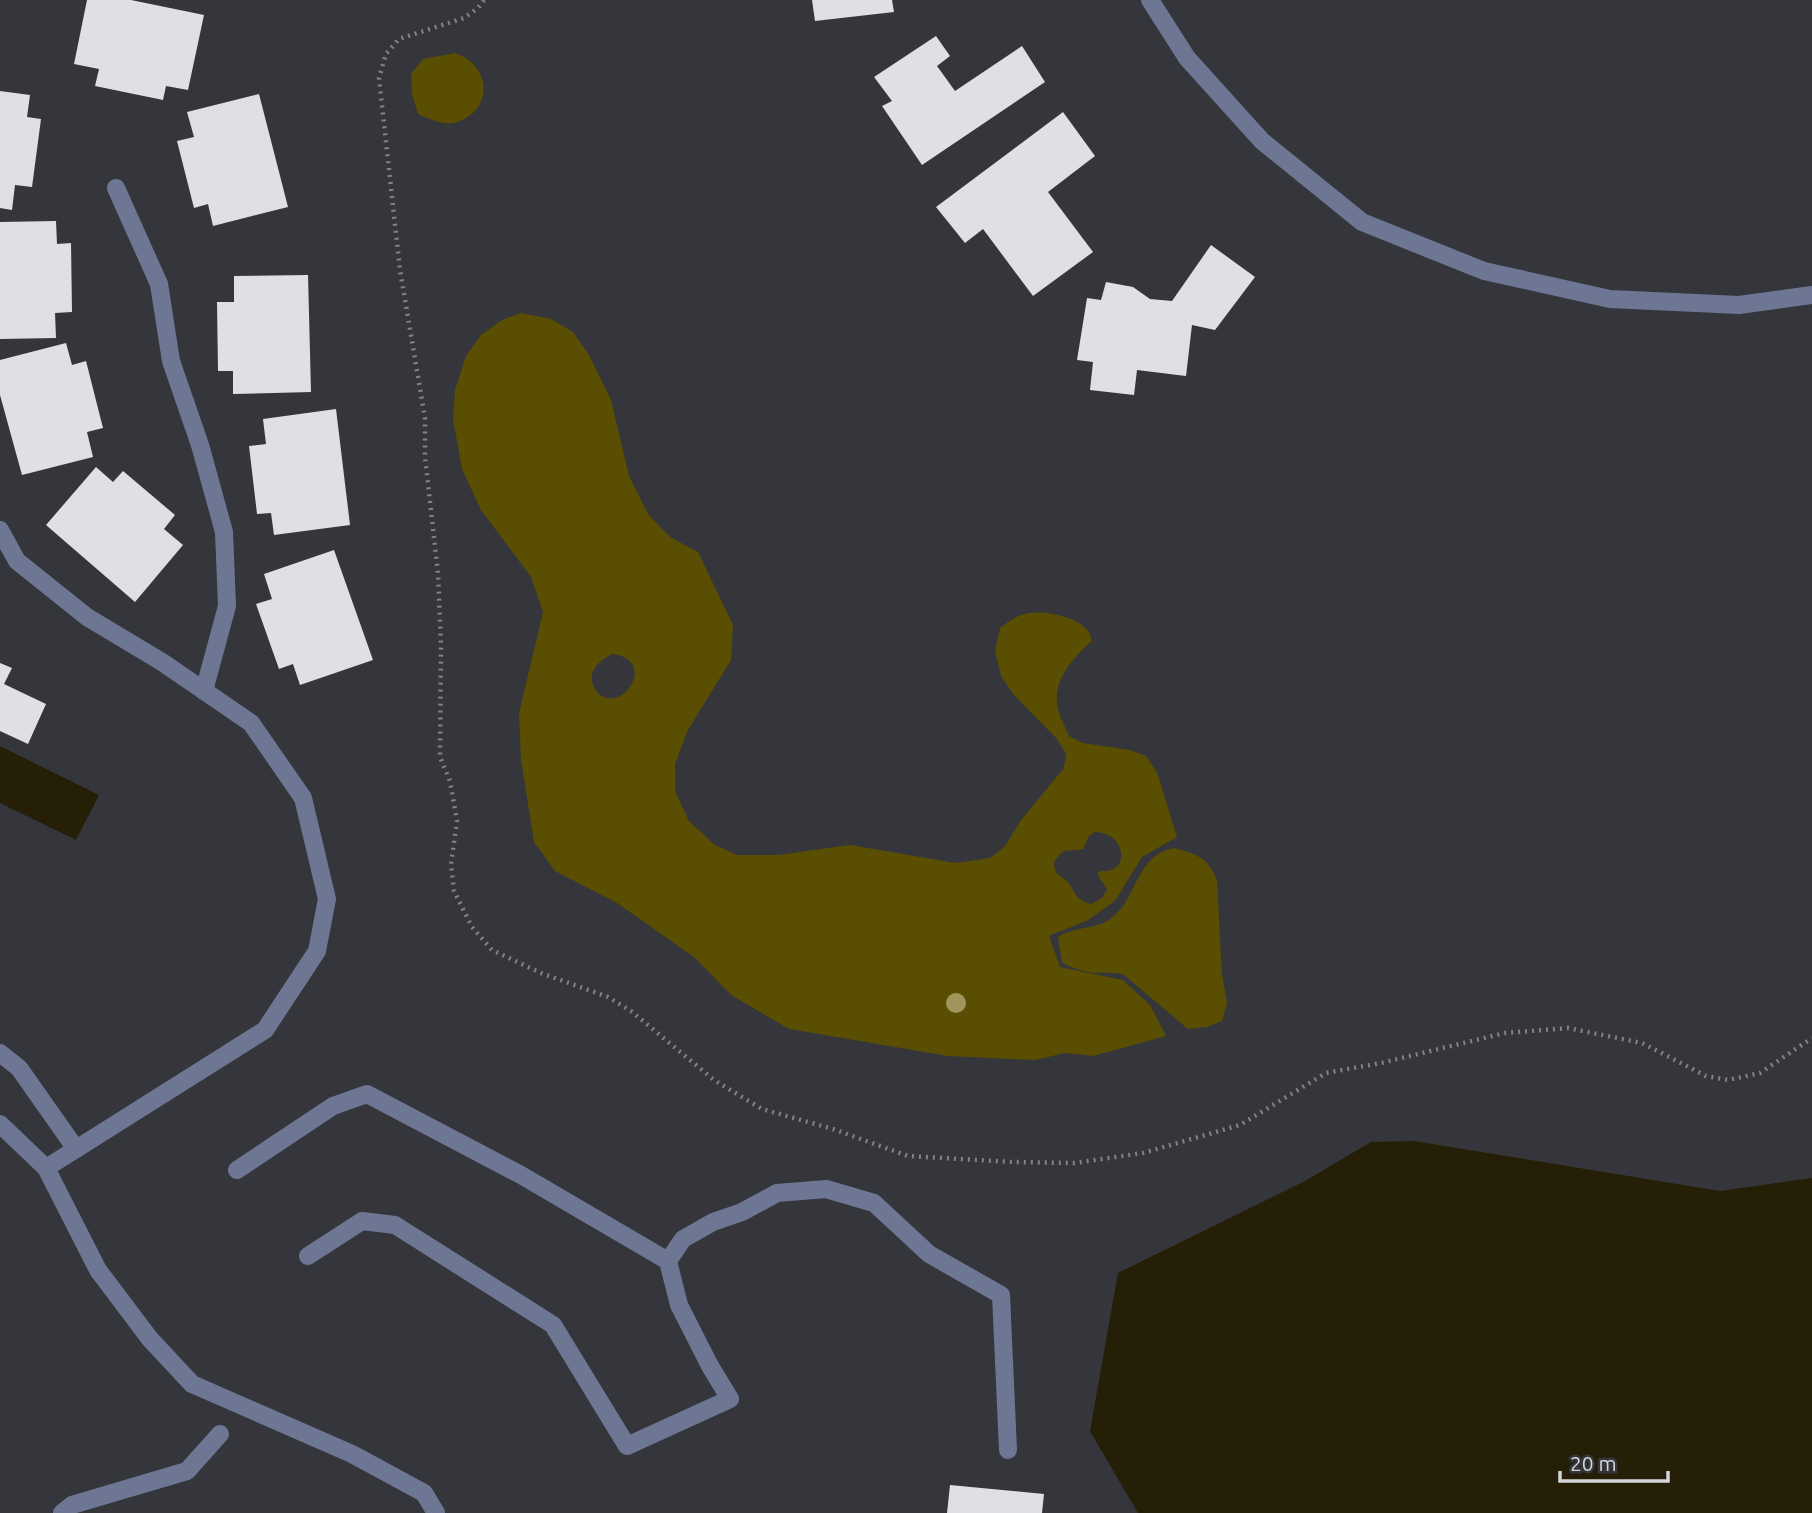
<svg xmlns="http://www.w3.org/2000/svg" width="1812" height="1513" font-family="Ubuntu,sans-serif">
<style>
.green{fill:#594e01;fill-rule:evenodd}
.water{fill:#241f06}
.building{fill:#dfe0e6}
.lines{fill:none;stroke-linecap:round;stroke-linejoin:round}
.path{stroke:#828387;stroke-width:4.5;stroke-dasharray:2 5;stroke-linecap:butt}
.minor{stroke:#6d7693;stroke-width:18}
.tree{fill:#a0955b}
</style>
<rect width="100%" height="100%" fill="#35363b"/>
<g class="green">
<path d="M455,53C459,55 466,57 469,60C494,81 486,115 454,123C442,125 429,119 418,114L412,94L411,74L423,59Z"/>
<path d="M521,313L551,319L573,332L589,355L611,400L629,476L648,514L670,537L698,552L733,625L731,660L688,730L675,764V791L689,821L715,845L737,855H778L850,845L956,863L990,858L1005,846L1021,820L1064,768L1066,754L1057,739L1014,695L1001,676L995,651L1000,628C1008,622 1015,616 1025,614C1040,609 1078,616 1088,631C1090,634 1091,638 1092,641C1074,657 1054,678 1057,704C1058,714 1065,726 1069,736L1083,743L1130,750L1146,756L1157,772L1177,837L1142,857L1115,901L1088,920L1049,936L1060,967L1123,980L1150,1005L1166,1036L1093,1056L1065,1053L1035,1060L948,1056L789,1029L731,995L694,957L617,903L555,871L534,842L521,760L519,713L543,612L531,577L481,510L462,469L453,419L455,390L466,356L481,335L502,320ZM613,654C659,661 621,716 598,693C583,676 597,661 613,654ZM1095,832C1102,832 1111,835 1116,841C1122,848 1124,863 1115,868C1110,872 1104,870 1098,872C1098,879 1105,883 1107,890L1102,898L1091,904C1077,900 1077,896 1070,885C1063,874 1055,879 1054,863C1065,844 1067,853 1083,849L1089,836Z"/>
<path d="M1174,848C1196,854 1208,857 1217,880L1222,974L1227,1003L1222,1021L1207,1027L1188,1029L1124,975C1114,972 1106,973 1095,973C1084,972 1073,968 1062,963L1058,937C1077,925 1097,931 1114,916C1138,895 1136,856 1174,848Z"/>
</g>
<g class="water">
<path d="M0,746L99,795L76,840L0,803Z"/>
<path d="M1414,1141L1720,1191L1812,1178V1513H1138L1090,1431L1118,1273L1305,1181L1371,1142Z"/>
</g>
<g class="building">
<path d="M87,0H131L204,15L188,90L166,86L163,100L95,86L99,69L74,64Z"/>
<path d="M812,0H892L894,12L815,21Z"/>
<path d="M936,36L950,56L937,66L955,91L1022,46L1045,82L922,165L882,106L892,101L874,77Z"/>
<path d="M0,91L30,95L27,117L41,119L32,187L15,185L12,210L0,208Z"/>
<path d="M259,94L288,207L213,226L208,204L194,208L177,141L194,137L187,112Z"/>
<path d="M1063,112L1095,156L1048,192L1093,252L1033,296L983,229L965,243L936,207Z"/>
<path d="M56,221L57,244L71,243L72,312L55,313L56,338L0,339V222Z"/>
<path d="M1211,245L1255,277L1215,330L1192,325L1186,376L1137,370L1134,395L1090,390L1093,362L1077,360L1087,298L1101,300L1106,282L1133,287L1150,299L1172,301Z"/>
<path d="M308,275L311,392L233,394V371H218L217,302H234V276Z"/>
<path d="M66,343L72,365L86,361L103,428L87,432L93,457L22,475L0,395V360Z"/>
<path d="M336,409L350,525L274,535L271,513L257,514L249,446L266,444L263,419Z"/>
<path d="M96,467L113,482L123,471L175,515L164,529L183,545L135,602L46,525Z"/>
<path d="M334,550L373,660L300,685L293,664L279,669L256,604L272,599L264,574Z"/>
<path d="M0,663L12,668L4,684L46,704L28,744L0,731Z"/>
<path d="M950,1485L1044,1494L1042,1513H947Z"/>
</g>
<g class="lines">
<path class="path" d="M484,0L478,8L464,18L399,39L386,54L379,78L400,270L425,418V457L438,573L441,645L440,757L450,781L457,821L451,864L454,891L472,927L492,950L541,973L608,997L631,1011L714,1080L762,1109L833,1129L908,1156L1012,1162L1074,1163L1143,1153L1240,1125L1326,1073L1381,1063L1505,1033L1568,1028L1642,1043L1706,1076L1728,1080L1760,1073L1812,1038"/>
<g class="minor">
<path d="M1150,0L1187,58L1262,141L1362,222L1484,271L1610,299L1739,305L1812,295"/>
<path d="M116,188L159,284L171,361L200,445L224,532L227,606L204,691"/>
<path d="M0,530L17,561L87,617L162,662L251,723L303,798L327,899L317,951L265,1030L46,1168"/>
<path d="M0,1053L19,1068L76,1149"/>
<path d="M0,1124L46,1168L98,1270L150,1339L192,1384L352,1454L424,1493L436,1513"/>
<path d="M237,1170L333,1106L367,1094L521,1175L668,1261"/>
<path d="M308,1256L362,1221L395,1225L553,1325L627,1446L730,1399L710,1366L679,1305L668,1261L683,1239L713,1222L742,1212L777,1193L826,1189L874,1203L929,1254L1001,1295L1008,1450"/>
<path d="M62,1513L72,1505L187,1471L220,1434"/>
</g>
</g>
<circle class="tree" cx="956" cy="1003" r="10"/>
<path d="M1560 1471v10h108v-10" fill="none" stroke="#d4d5d8" stroke-width="3.5"/>
<text x="1570" y="1471" font-size="21" fill="#d4d5d8" stroke="#35363b" stroke-width="5" paint-order="stroke">20 m</text>
</svg>
